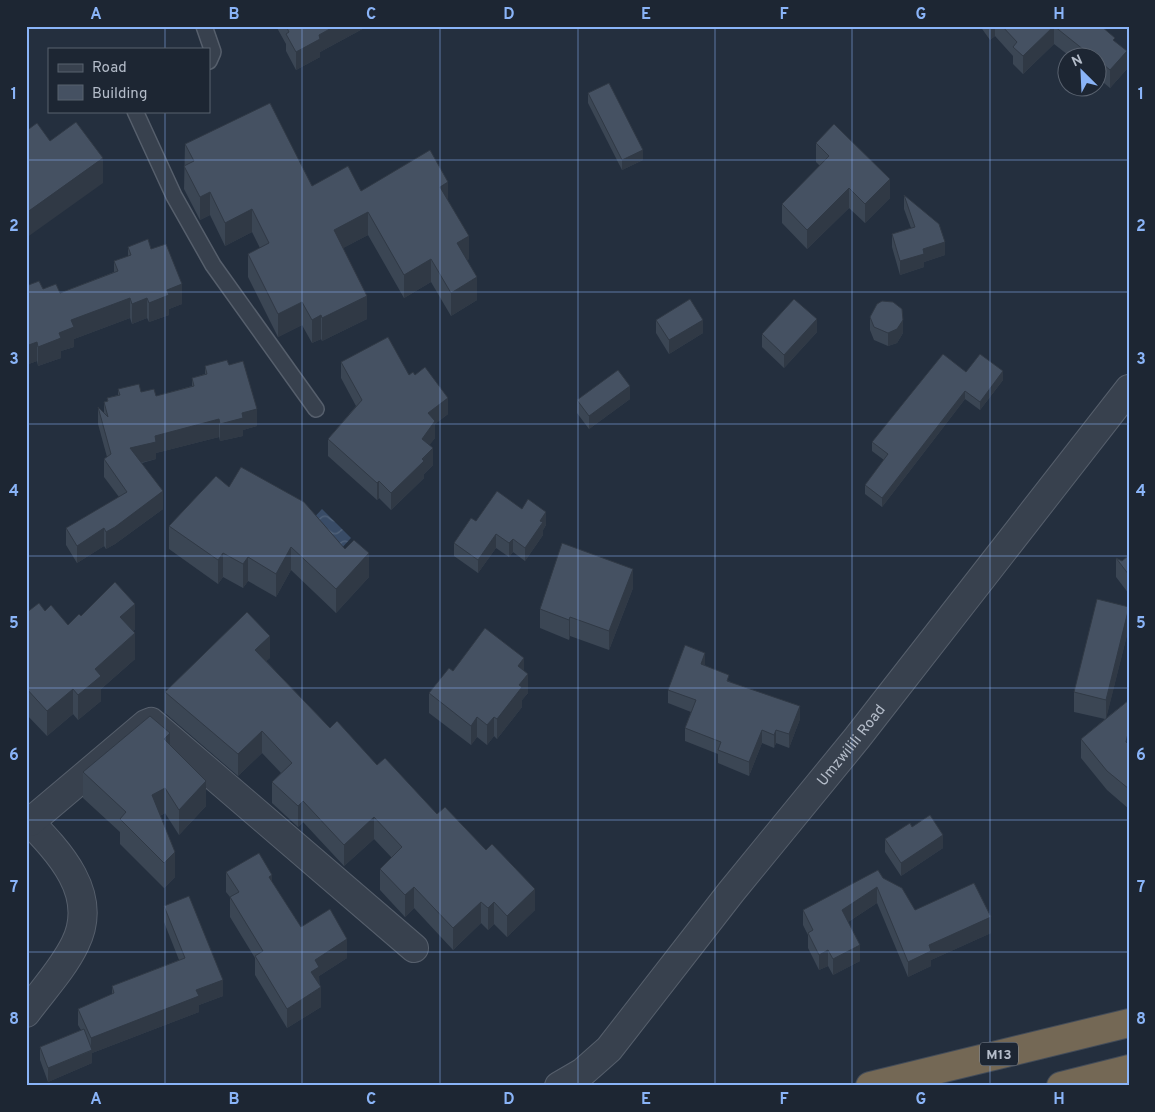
<svg xmlns="http://www.w3.org/2000/svg" width="1155" height="1112" font-family="Overpass,sans-serif">
<style>
.water{fill:url(#water-waves)}
.lines{fill:none;stroke-linecap:round;stroke-linejoin:round}
.service-casing{stroke:#565f6c;stroke-width:18}
.minor-casing{stroke:#565f6c;stroke-width:30}
.motorway-casing{stroke:#434c59;stroke-width:30}
.service{stroke:#38414e;stroke-width:15}
.minor{stroke:#38414e;stroke-width:28}
.motorway{stroke:#746855;stroke-width:28}
.wall{fill:#3b4654}
.shaded-wall{fill:#303945}
.building{fill:#455162;stroke:#303945}
.grid{fill:none;stroke:#8ab4f8;stroke-width:1;stroke-opacity:0.55}
.labels{text-anchor:middle;stroke-width:5;stroke-linejoin:round;paint-order:stroke}
.shield{fill:#1d2633;stroke:#878f9c;stroke-width:1}
.shield-label{font-size:14px;font-weight:bold;fill:#b4bcc9}
.street-label{font-size:15px;fill:#b4bcc9;stroke:#1d2633}
.neatline{fill:none;stroke:#8ab4f8;stroke-width:2}
.grid-label{font-size:16px;text-anchor:middle;font-weight:bold;fill:#8ab4f8}
</style>
<defs>
<pattern id="water-waves" width="16" height="10" patternUnits="userSpaceOnUse" patternTransform="scale(1.25)"><rect width="16" height="10" fill="#394c67"/><path d="M0 5q4-4 8 0t8 0" fill="none" stroke="#53647b"/></pattern>
</defs>
<rect width="100%" height="100%" fill="#242f3e"/>
<path class="water" d="M322,509L351,538L338,552L310,522Z"/>
<g class="lines">
<g class="service-casing">
<g id="service">
<path d="M204,26L213,52L209,61"/>
<path d="M135,111L174,196L213,265L316,409"/>
</g>
</g>
<g class="minor-casing">
<g id="minor">
<path d="M26,818C59,852 100,894 75,944C63,969 42,991 26,1013"/>
<path d="M30,822L146,724L151,722L414,948"/>
<path id="s1" d="M559,1086L583,1072L609,1049L731,892L857,738L1129,389"/>
</g>
</g>
<g class="motorway-casing">
<g id="motorway">
<path d="M870,1086L1129,1023"/>
<path d="M1061,1086L1129,1069"/>
</g>
</g>
<use href="#service" class="service"/>
<use href="#minor" class="minor"/>
<use href="#motorway" class="motorway"/>
</g>
<g class="wall">
<path d="M276,26H368L320,52V57L296,70L286,51V44Z"/>
<path d="M980,26H1101L1115,42L1127,69L1110,88L1098,78V58H1072L1054,44L1023,74L1013,64V56L995,36L990,40Z"/>
<path d="M588,93L643,160L622,170L588,103Z"/>
<path d="M816,143L890,198L865,223L849,208L807,249L782,223V204L820,166L816,162Z"/>
<path d="M185,144L312,186L361,191L448,200L469,259L467,260L477,300L451,316L431,282L404,298L368,235L343,248L367,319L322,341L321,339L312,343L302,325L278,337L248,277V254L260,248L252,232L225,246L210,215L200,220L184,189Z"/>
<path d="M904,195L945,255L924,262V267L900,275L892,247V234L911,228L904,209Z"/>
<path d="M128,247L151,249L182,304L169,309V315L149,322L147,318L132,324L130,318L74,339V347L61,351V358L38,366L37,361L26,365L43,289L60,293L114,272V261L128,257Z"/>
<path d="M870,317L903,333L897,343L888,346L874,340L870,330Z"/>
<path d="M656,320L703,333L669,354L656,333Z"/>
<path d="M817,332L784,368L762,347V334Z"/>
<path d="M341,362L409,375L448,414L435,424V438L429,445L433,465L424,474V478L391,510L379,498L377,500L328,456V439L356,406L341,378Z"/>
<path d="M229,365L257,426L243,430V436L220,441L219,437L156,453V459L142,463L163,509L115,544L106,549L104,546L77,563L66,545V528L119,497L104,477V459L107,457L98,424V407L104,413V402L107,401V398L118,395V389L141,392L156,396L192,386V378L205,374V366Z"/>
<path d="M966,372L1003,380L980,410L965,399L882,507L865,494V485L884,460L872,451V442Z"/>
<path d="M630,399L589,429L577,413V400Z"/>
<path d="M229,487L369,577L336,613L291,570L276,597L248,581L243,588L223,577L218,584L169,549V526Z"/>
<path d="M522,509L546,525L543,530V535L525,561L513,552L509,557L496,548L478,573L454,556V543L476,521Z"/>
<path d="M1129,555V594L1116,577V558L1122,561Z"/>
<path d="M633,588L609,650L570,636L569,640L540,628V609Z"/>
<path d="M45,611L68,625L81,616L135,629L133,631L135,659L101,689V701L78,720L73,714L47,736L26,714V613Z"/>
<path d="M1129,627L1106,718L1129,700V809L1107,790L1081,758V739L1105,719L1074,712V692Z"/>
<path d="M270,658L266,661L330,728L377,765L437,814L535,910L507,937L494,924L488,930L481,923L453,950L414,908L405,917L380,890V869L392,858L374,839L344,866L303,822L298,827L272,803V782L281,773L262,753L238,776L165,713V692Z"/>
<path d="M705,666L729,681L800,719L789,748L776,743L774,748L762,743L749,776L718,763V754L685,741V728L691,712L668,703V690Z"/>
<path d="M524,670L528,693L522,700V707L497,739L494,736L487,745L477,737L471,745L429,713V693Z"/>
<path d="M170,744L206,806L179,835L165,813L160,816L175,877L164,888L120,844V832L83,798V772Z"/>
<path d="M912,827L943,848L901,876L885,852V839Z"/>
<path d="M226,872L272,882L301,927L347,958L319,976L321,1007L287,1028L255,975V958L230,917V897L226,892Z"/>
<path d="M883,878L915,910L991,933L931,960V966L908,977L877,903L848,922L860,961L833,975L828,966L819,970L808,948V935L803,925V910Z"/>
<path d="M164,906L223,996L199,1005V1012L92,1053V1063L48,1082L40,1060V1047L81,1030L78,1025V1009L112,994V986L179,960L164,922Z"/>
</g>
<g class="shaded-wall">
<path d="M335,26H368L320,52V57L296,70V52L319,35Z"/>
<path d="M990,26H995V36L990,40Z"/>
<path d="M1054,26V44L1023,74V56Z"/>
<path d="M1127,51V69L1110,88V70Z"/>
<path d="M643,150V160L622,170V160Z"/>
<path d="M103,158V183L26,238V213Z"/>
<path d="M890,179V198L865,223V204Z"/>
<path d="M448,182V205L440,187Z"/>
<path d="M849,188V208L807,249V230Z"/>
<path d="M210,192V215L200,220V197Z"/>
<path d="M252,209V232L225,246V223Z"/>
<path d="M368,212V235L334,253V230Z"/>
<path d="M469,236V259L457,266V243Z"/>
<path d="M945,242V255L924,262V267L900,275V261L923,249Z"/>
<path d="M431,259V282L404,298V275Z"/>
<path d="M477,277V300L451,316V293Z"/>
<path d="M182,284V304L169,309V315L149,322V303L167,290Z"/>
<path d="M367,296V319L322,341V318Z"/>
<path d="M130,298V318L74,339V347L61,351V358L38,366V347L71,320Z"/>
<path d="M147,298V318L132,324V304Z"/>
<path d="M302,302V325L278,337V314Z"/>
<path d="M321,315V339L312,343V320Z"/>
<path d="M817,319V332L784,368V355Z"/>
<path d="M703,320V333L669,354V340Z"/>
<path d="M903,320V333L897,343L888,346V333Z"/>
<path d="M37,342V361L26,365V346Z"/>
<path d="M1003,371V380L980,410V402Z"/>
<path d="M630,386V399L589,429V416Z"/>
<path d="M965,391V399L882,507V498Z"/>
<path d="M448,398V414L435,424V438L422,455V439L428,413Z"/>
<path d="M257,409V426L243,430V436L220,441V424L242,413Z"/>
<path d="M219,419V437L156,453V459L130,465V448L155,436Z"/>
<path d="M433,448V465L424,474V478L391,510V493Z"/>
<path d="M379,481V498L377,500V483Z"/>
<path d="M163,491V509L115,544L106,549V532Z"/>
<path d="M546,512V525L543,530V535L525,561V548L540,521Z"/>
<path d="M104,528V546L77,563V546Z"/>
<path d="M496,534V548L478,573V560Z"/>
<path d="M513,539V552L509,557V543Z"/>
<path d="M291,547V570L276,597V574Z"/>
<path d="M223,553V577L218,584V560Z"/>
<path d="M369,553V577L336,613V589Z"/>
<path d="M248,557V581L243,588V564Z"/>
<path d="M633,569V588L609,650V631Z"/>
<path d="M135,604V629L120,642V617Z"/>
<path d="M1129,607V627L1106,719V700Z"/>
<path d="M570,617V636L569,640V620Z"/>
<path d="M135,633V659L101,689V701L78,720V695L95,669Z"/>
<path d="M270,636V658L255,671V650Z"/>
<path d="M705,653V666L701,664Z"/>
<path d="M524,658V678L518,666Z"/>
<path d="M528,674V693L522,700V707L497,739V719L519,685Z"/>
<path d="M73,689V714L47,736V711Z"/>
<path d="M800,706V719L789,748V734Z"/>
<path d="M477,717V737L471,745V726Z"/>
<path d="M494,717V736L487,745V725Z"/>
<path d="M1129,729V748L1126,742Z"/>
<path d="M762,730V743L749,776V762Z"/>
<path d="M776,730V743L774,748V735Z"/>
<path d="M262,731V753L238,776V754Z"/>
<path d="M170,733V759L164,739Z"/>
<path d="M206,781V806L179,835V810Z"/>
<path d="M165,788V813L152,820V795Z"/>
<path d="M303,801V822L298,827V806Z"/>
<path d="M374,817V839L344,866V845Z"/>
<path d="M943,835V848L901,876V863Z"/>
<path d="M175,852V877L164,888V863Z"/>
<path d="M272,875V894L269,877Z"/>
<path d="M414,887V908L405,917V895Z"/>
<path d="M877,887V903L842,926V910Z"/>
<path d="M535,889V910L507,937V916Z"/>
<path d="M481,902V923L453,950V928Z"/>
<path d="M494,902V924L488,930V908Z"/>
<path d="M991,917V933L931,960V966L908,977V962L929,945Z"/>
<path d="M347,939V958L319,976V987L311,972L315,960Z"/>
<path d="M860,945V961L833,975V959Z"/>
<path d="M828,950V966L819,970V955Z"/>
<path d="M223,980V996L199,1005V1012L92,1053V1063L48,1082V1068L91,1051V1038L196,990Z"/>
<path d="M321,987V1007L287,1028V1009Z"/>
</g>
<g class="building">
<path d="M286,26H335L319,35L320,39L296,52L286,34L289,32Z"/>
<path d="M1002,26H1101L1115,38L1113,40L1127,51L1110,70L1098,60V58H1094L1054,26L1023,56L1013,47L1017,42Z"/>
<path d="M609,83L643,150L622,160L588,93Z"/>
<path d="M270,103L312,186L348,166L361,191L430,150L448,182L440,187L469,236L457,243L477,277L451,293L431,259L404,275L368,212L334,230L367,296L322,318L321,315L312,320L302,302L278,314L248,254L269,243L252,209L225,223L210,192L200,197L184,166L194,161L185,144Z"/>
<path d="M76,122L103,158L26,213V131L37,123L50,141Z"/>
<path d="M834,124L890,179L865,204L849,188L807,230L782,204L829,156L816,143Z"/>
<path d="M904,195L939,224L945,242L923,249L924,254L900,261L892,234L915,227Z"/>
<path d="M148,239L151,249L166,244L182,284L167,290L169,295L149,303L147,298L132,304L130,298L71,320L74,327L59,333L61,338L38,347L37,342L26,346V286L39,281L43,289L56,284L60,293L118,271L114,261L131,255L128,247Z"/>
<path d="M690,299L703,320L669,340L656,320Z"/>
<path d="M794,299L817,319L784,355L762,334Z"/>
<path d="M882,301L893,302L902,309L903,320L897,329L888,333L874,327L870,317L877,304Z"/>
<path d="M388,337L409,375L413,372L415,375L425,367L448,398L428,413L435,421L422,439L433,448L422,459L424,461L391,493L379,481L377,483L328,439L362,400L341,362Z"/>
<path d="M943,354L966,372L980,354L1003,371L980,402L965,391L882,498L865,485L888,454L872,442Z"/>
<path d="M227,360L229,365L243,361L257,409L242,413L243,418L220,424L219,419L155,436L156,442L130,448L163,491L115,527L106,532L104,528L77,546L66,528L127,492L104,459L111,454L98,407L108,417L104,402L108,401L107,398L120,395L118,389L139,384L141,392L154,389L156,396L194,386L192,378L207,374L205,366Z"/>
<path d="M618,370L630,386L589,416L577,400Z"/>
<path d="M241,467L304,502L345,549L354,540L369,553L336,589L291,547L276,574L248,557L243,564L223,553L218,560L169,526L216,476L229,487Z"/>
<path d="M497,491L522,509L528,499L546,512L540,521L543,522L525,548L513,539L509,543L496,534L478,560L454,543L471,518L476,521Z"/>
<path d="M562,543L633,569L609,631L570,617L569,620L540,609Z"/>
<path d="M1129,555V575L1116,558L1122,561Z"/>
<path d="M115,582L135,604L120,617L135,633L95,669L101,676L78,695L73,689L47,711L26,688V613L39,603L45,611L51,605L68,625L79,614L81,616Z"/>
<path d="M1097,599L1129,607L1106,700L1074,692Z"/>
<path d="M247,612L270,636L255,650L330,728L337,721L377,765L385,758L437,814L445,807L486,850L492,844L535,889L507,916L494,902L488,908L481,902L453,928L414,887L405,895L380,869L402,847L374,817L344,845L303,801L298,806L272,782L292,763L262,731L238,754L165,692Z"/>
<path d="M485,628L524,658L518,666L528,674L519,685L522,687L497,719L494,717L487,725L477,717L471,726L429,693L449,668L453,671Z"/>
<path d="M685,645L705,653L701,664L729,675L727,681L800,706L789,734L776,730L774,735L762,730L749,762L718,750L721,742L685,728L696,700L668,690Z"/>
<path d="M1129,700V729L1126,742L1129,745V789L1107,771L1081,739Z"/>
<path d="M150,716L170,733L164,739L206,781L179,810L165,788L152,795L175,852L164,863L120,819L126,812L83,772Z"/>
<path d="M930,815L943,835L901,863L885,839L910,823L912,827Z"/>
<path d="M259,853L272,875L269,877L301,927L330,909L347,939L315,960L319,967L311,972L321,987L287,1009L255,956L263,951L230,897L239,892L226,872Z"/>
<path d="M878,870L883,878L902,888L915,910L974,883L991,917L929,945L931,951L908,962L877,887L842,910L860,945L833,959L828,950L819,955L808,933L813,930L803,910Z"/>
<path d="M189,896L223,980L196,990L199,996L91,1038L78,1009L114,993L112,986L185,958L164,906Z"/>
<path d="M84,1029L92,1050L48,1068L40,1047Z"/>
</g>
<path class="grid" d="M165,26V49M302,26V1086M440,26V1086M578,26V1086M715,26V1086M852,26V1086M990,26V1086M165,111V1086M26,160H1129M26,292H1129M26,424H1129M26,556H1129M26,688H1129M26,820H1129M26,952H1129"/>
<g class="labels">
<rect class="shield" x="980" y="1042.5" width="38" height="23" rx="4"/>
<g class="shield-label">
<text x="999" y="1059">M13</text>
</g>
<g class="street-label">
<text dy="5" stroke="none"><textPath href="#s1" startOffset="451">Umzwilili Road</textPath></text>
</g>
</g>
<rect width="1155" height="1112" fill="none" stroke="#1d2633" stroke-width="55"/>
<rect x="48" y="48" width="162" height="65" fill="#1d2633" stroke="#59626f"/>
<rect x="58" y="64" width="25" height="8" fill="#38414e" stroke="#59626f"/>
<text x="92" y="72" font-size="15" fill="#b4bcc9">Road</text>
<rect x="58" y="85" width="25" height="15" fill="#455162" stroke="#59626f"/>
<text x="92" y="98" font-size="15" fill="#b4bcc9">Building</text>
<g transform="translate(1082 72) rotate(336)"><circle r="24" fill="#1d2633" stroke="#59626f"/>
<path d="M0-4L9 19L0 12L-9 19Z" fill="#8ab4f8"/>
<text y="-8" font-size="14" font-weight="bold" text-anchor="middle" fill="#b4bcc9">N</text>
</g>
<rect x="28" y="28" width="1100" height="1056" class="neatline"/>
<g class="grid-label">
<text x="96" y="19">A</text>
<text x="234" y="19">B</text>
<text x="371" y="19">C</text>
<text x="509" y="19">D</text>
<text x="646" y="19">E</text>
<text x="784" y="19">F</text>
<text x="921" y="19">G</text>
<text x="1059" y="19">H</text>
<text x="14" y="99">1</text>
<text x="1141" y="99">1</text>
<text x="14" y="231">2</text>
<text x="1141" y="231">2</text>
<text x="14" y="364">3</text>
<text x="1141" y="364">3</text>
<text x="14" y="496">4</text>
<text x="1141" y="496">4</text>
<text x="14" y="628">5</text>
<text x="1141" y="628">5</text>
<text x="14" y="760">6</text>
<text x="1141" y="760">6</text>
<text x="14" y="892">7</text>
<text x="1141" y="892">7</text>
<text x="14" y="1024">8</text>
<text x="1141" y="1024">8</text>
<text x="96" y="1104">A</text>
<text x="234" y="1104">B</text>
<text x="371" y="1104">C</text>
<text x="509" y="1104">D</text>
<text x="646" y="1104">E</text>
<text x="784" y="1104">F</text>
<text x="921" y="1104">G</text>
<text x="1059" y="1104">H</text>
</g>
</svg>
